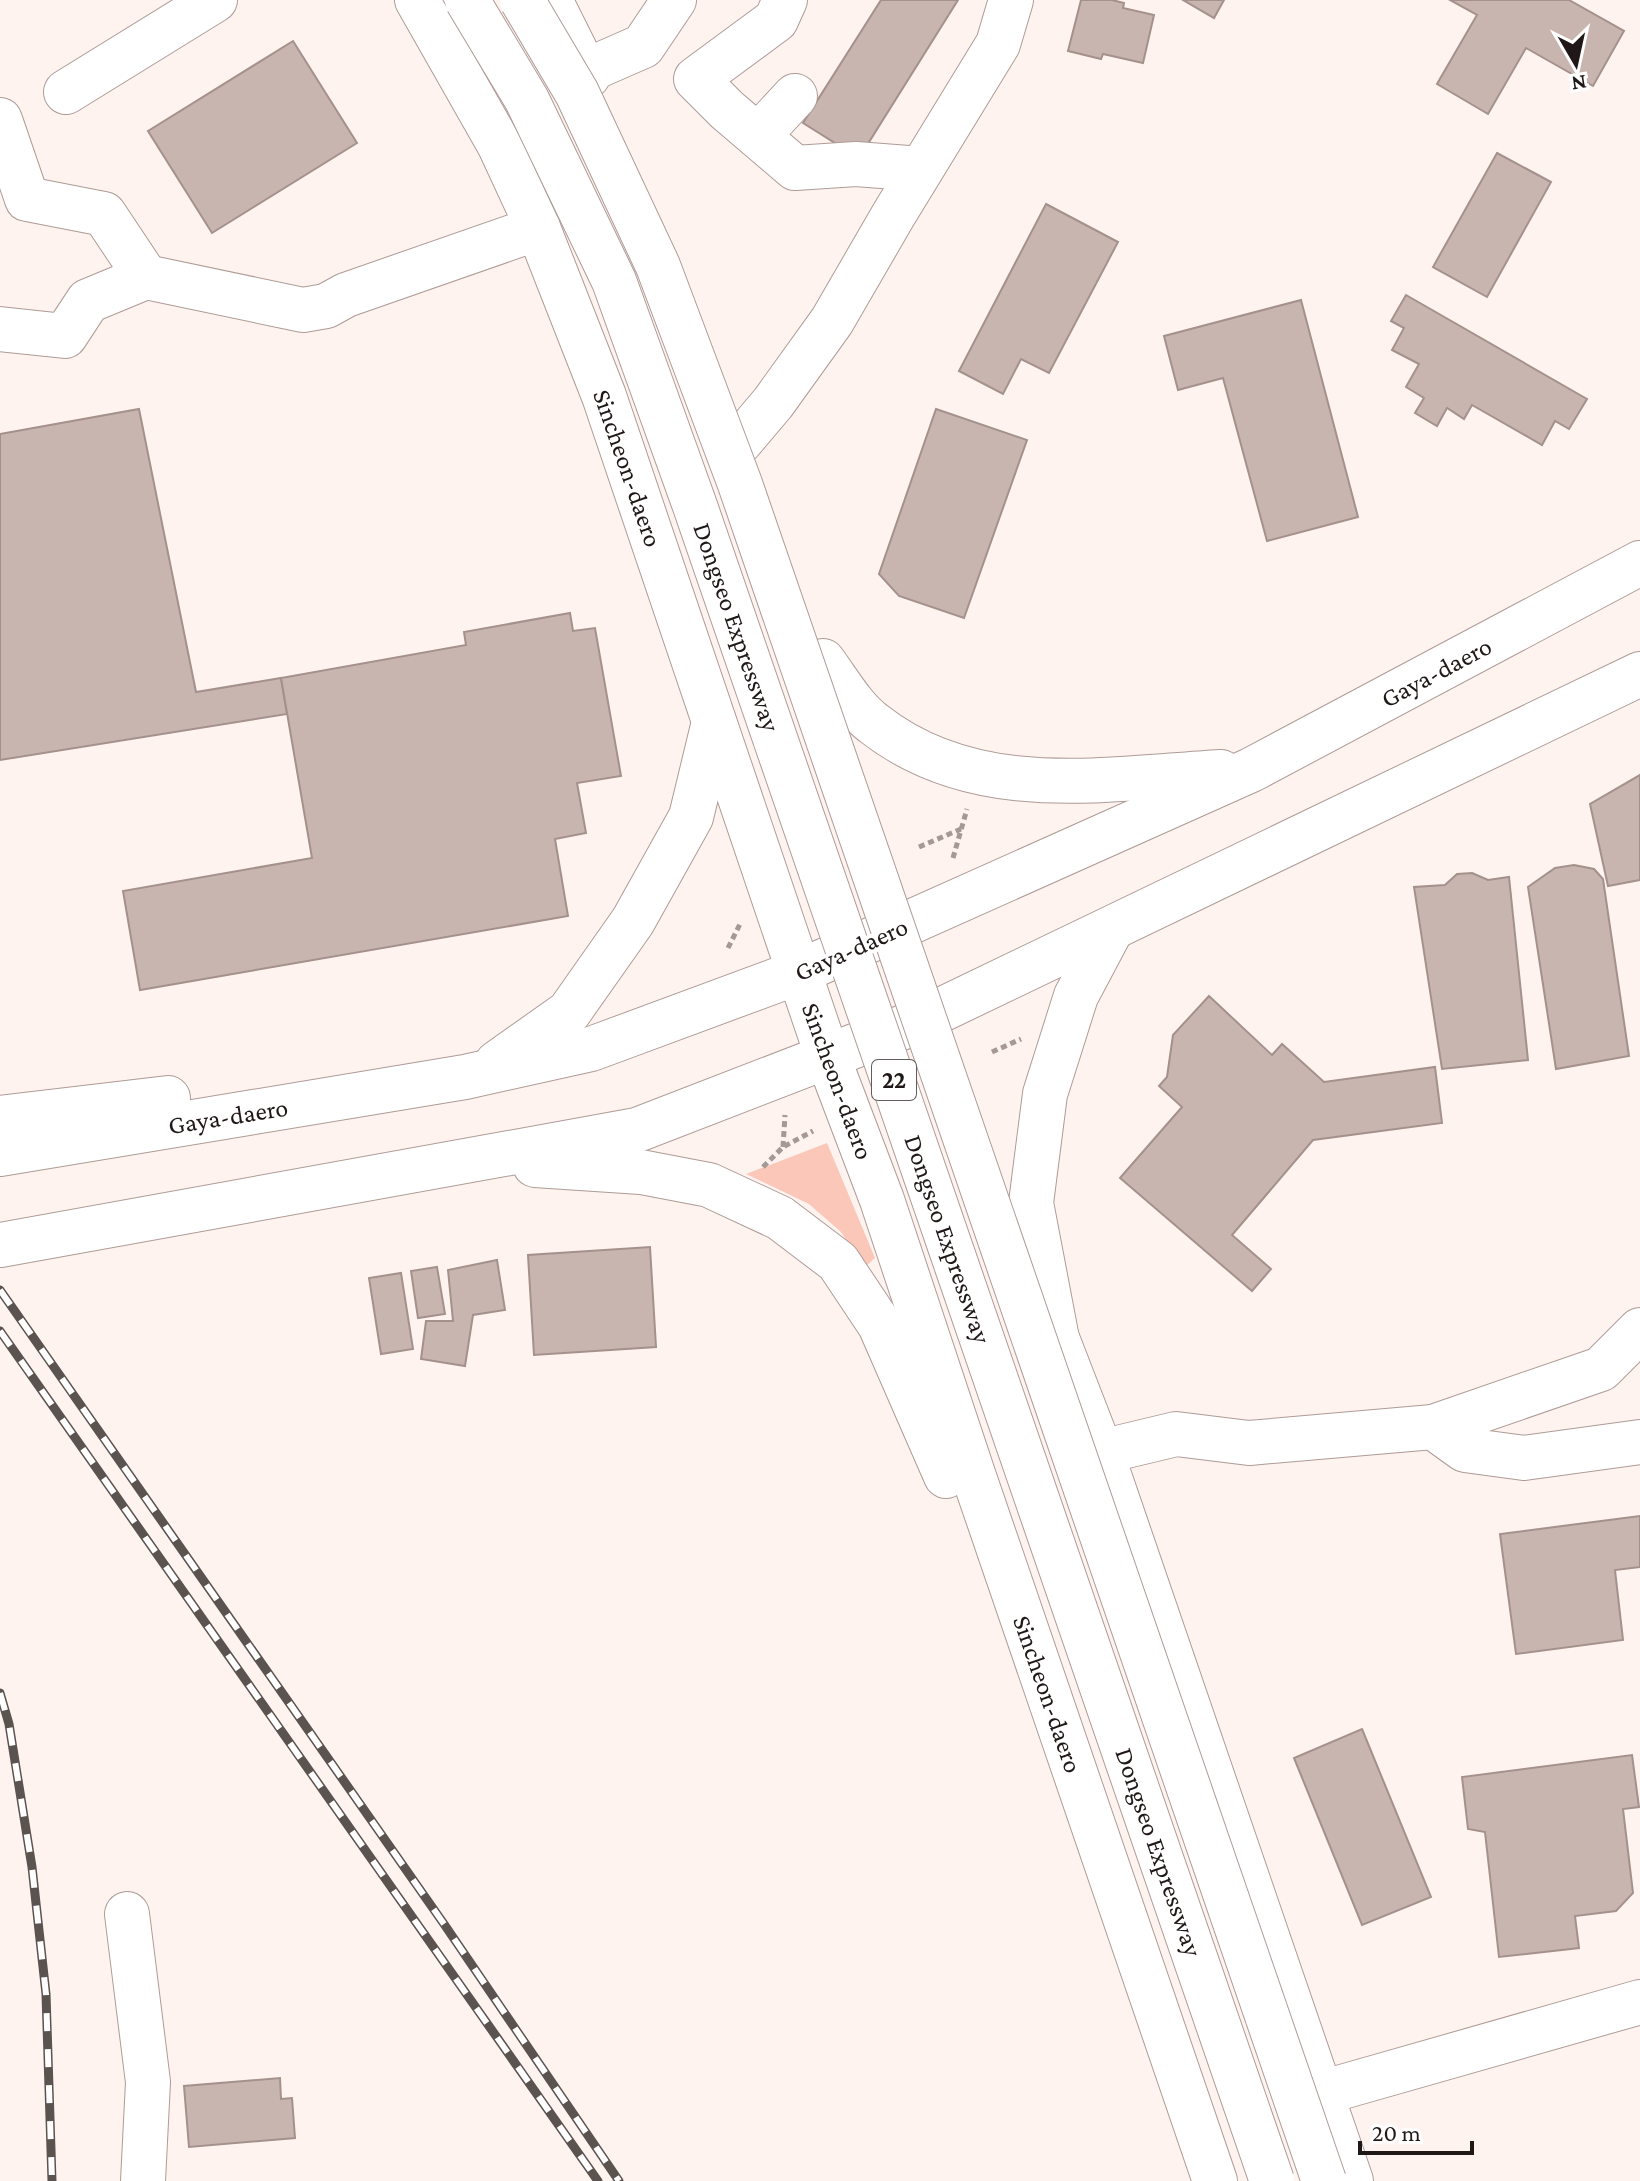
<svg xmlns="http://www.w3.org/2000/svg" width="1640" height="2181" font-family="'Crimson Pro',serif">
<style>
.green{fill:#fbc7b9}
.building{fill:#c9b5b0;stroke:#a4918c;stroke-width:2}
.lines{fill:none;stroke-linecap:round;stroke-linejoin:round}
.minor-casing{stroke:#ae9b96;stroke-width:46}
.major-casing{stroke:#ae9b96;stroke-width:46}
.path{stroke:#a39996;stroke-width:5;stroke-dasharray:6 4;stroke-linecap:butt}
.minor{stroke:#fff;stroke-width:44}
.major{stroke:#fff;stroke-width:44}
.rail-casing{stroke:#5b5350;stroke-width:9}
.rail{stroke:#fff;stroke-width:6;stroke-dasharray:18;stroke-linecap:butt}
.highway-bridge-casing{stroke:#ae9b96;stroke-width:46;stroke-linecap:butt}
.highway-bridge{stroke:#fff;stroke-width:44}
.labels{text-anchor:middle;stroke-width:8;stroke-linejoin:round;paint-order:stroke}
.shield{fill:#fff;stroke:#625d5c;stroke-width:2}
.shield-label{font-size:24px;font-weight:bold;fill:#1f1816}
.street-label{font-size:26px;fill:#1f1816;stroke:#fff}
</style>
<rect width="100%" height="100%" fill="#fff3ef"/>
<path class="green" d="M827,1143L875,1258L864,1268L841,1232L809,1204L746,1174Z"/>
<g class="building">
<path d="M881,0H958L859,158L803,123Z"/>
<path d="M1081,0H1112L1124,3L1123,8L1154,15L1143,63L1103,54L1101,59L1068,51Z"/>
<path d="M1183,0H1224L1214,18Z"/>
<path d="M1450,0H1569L1624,31L1593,86L1526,48L1488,114L1437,84L1477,15Z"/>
<path d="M293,41L357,143L212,233L148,131Z"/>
<path d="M1497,153L1551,182L1487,297L1433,267Z"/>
<path d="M1046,204L1118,242L1049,373L1021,359L1003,394L959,371Z"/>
<path d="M1406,295L1587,399L1569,429L1555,421L1542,445L1472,405L1464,419L1447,408L1437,426L1415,413L1424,398L1406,387L1419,364L1392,350L1404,328L1391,321Z"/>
<path d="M1301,300L1358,517L1267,541L1223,378L1178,390L1164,336Z"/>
<path d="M139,409L196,692L281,678L287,714L0,760V434Z"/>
<path d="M936,409L1027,440L964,618L899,596L879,574Z"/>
<path d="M570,613L573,631L595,628L621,776L577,783L586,833L555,839L568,916L140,990L123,891L312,858L281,678L466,645L464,632Z"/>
<path d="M1640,775V880L1608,886L1590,804Z"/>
<path d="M1574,865L1594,869L1603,879L1629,1056L1556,1069L1528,887L1555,868Z"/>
<path d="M1472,873L1488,880L1509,877L1528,1060L1442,1069L1414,887L1445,885L1457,874Z"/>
<path d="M1209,996L1272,1055L1282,1044L1324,1082L1435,1067L1442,1123L1313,1140L1232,1235L1271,1269L1252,1291L1120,1178L1182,1107L1159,1086L1167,1077L1173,1035Z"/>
<path d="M650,1247L656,1347L534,1355L528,1255Z"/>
<path d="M497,1260L505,1310L473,1315L465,1366L421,1359L426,1321H453L448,1270Z"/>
<path d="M437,1267L445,1314L418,1318L411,1271Z"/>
<path d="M401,1273L413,1349L381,1354L369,1278Z"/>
<path d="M1640,1516V1567L1615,1570L1623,1640L1516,1654L1500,1534Z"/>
<path d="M1362,1729L1431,1897L1362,1925L1294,1758Z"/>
<path d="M1632,1755L1639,1807L1623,1809L1633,1893L1616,1911L1575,1916L1579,1948L1499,1957L1485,1832L1468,1829L1462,1777Z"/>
<path d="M280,2078L281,2099L292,2098L295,2138L189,2147L184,2086Z"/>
</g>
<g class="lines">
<g class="minor-casing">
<g id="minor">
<path d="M785,0L776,20L696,79L727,110L795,168L856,164L921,169"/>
<path d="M586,71L643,46L674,0"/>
<path d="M66,92L215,0"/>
<path d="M0,120L27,199L104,214L146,277L303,310L326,306L346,295L538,228"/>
<path d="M758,136L795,96"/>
<path d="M0,329L65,336L88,301L146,277"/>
<path d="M740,442L773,403L832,321L894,214L998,44L1011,0"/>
<path d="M1433,1427L1465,1450L1524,1458L1640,1442"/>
<path d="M1101,1452L1176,1434L1249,1443L1433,1427L1601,1369L1640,1330"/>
<path d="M127,1914L148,2082L143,2181"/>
<path d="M1321,2093L1640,2002"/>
</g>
</g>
<g class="major-casing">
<g id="major">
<path d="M417,0L500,146L538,228L604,396L827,1055L882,1200L972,1471L1215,2181"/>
<path d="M550,0L588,76"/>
<path d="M823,661C838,681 853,708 873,723C974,803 1102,779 1221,772"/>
<path d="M497,1063L569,1012L633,921L691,817L714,722"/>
<path d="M0,1118L168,1098"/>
<path d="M0,1154L465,1077L591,1049L799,972L1251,770L1640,563"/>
<path d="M535,1165L641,1172L709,1185L780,1218L838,1262L880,1325L946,1476"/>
<path d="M0,1245L637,1130L914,1023L1640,674"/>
<path d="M1046,1310L1101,1452L1351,2181"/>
<path d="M1057,1339L1031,1203L1045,1094L1076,996L1111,930"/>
</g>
</g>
<g class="path">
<path d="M919,847L961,829"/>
<path d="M953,858L967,809"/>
<path d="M728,948L740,924"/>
<path d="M992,1052L1021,1039"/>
<path d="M783,1147L785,1115"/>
<path d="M763,1167L783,1147L813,1131"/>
</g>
<use href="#minor" class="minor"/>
<use href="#major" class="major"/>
<g class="rail-casing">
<g id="rail">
<path d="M0,1290L444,1924L619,2181"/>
<path d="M0,1331L598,2181"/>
<path d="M0,1693L9,1724L32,1867L46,1994L52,2181"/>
</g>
</g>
<use href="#rail" class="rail"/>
<g class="highway-bridge-casing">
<g id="highway-bridge">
<path d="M467,0L527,100L614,281L695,506L1272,2181"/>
<path d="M522,0L577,93L658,266L740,484L1324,2181"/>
</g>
</g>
<use href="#highway-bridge" class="highway-bridge"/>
</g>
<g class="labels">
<rect class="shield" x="872" y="1060" width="44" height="40" rx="6"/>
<g class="shield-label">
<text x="894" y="1088">22</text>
</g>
<g class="street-label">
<text transform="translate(628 468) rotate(71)" y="9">Sincheon-daero</text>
<text transform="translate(737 627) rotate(71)" y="9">Dongseo Expressway</text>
<text transform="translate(1436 672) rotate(-28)" y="9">Gaya-daero</text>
<text transform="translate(851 949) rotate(-24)" y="9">Gaya-daero</text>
<text transform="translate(838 1081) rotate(70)" y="9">Sincheon-daero</text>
<text transform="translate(228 1116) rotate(-9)" y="9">Gaya-daero</text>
<text transform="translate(948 1239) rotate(71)" y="9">Dongseo Expressway</text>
<text transform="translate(1048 1694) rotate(71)" y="9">Sincheon-daero</text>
<text transform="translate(1159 1852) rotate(71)" y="9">Dongseo Expressway</text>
</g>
</g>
<g transform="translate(1576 64) rotate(171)" stroke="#ffffff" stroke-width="6" paint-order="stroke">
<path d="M0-6L14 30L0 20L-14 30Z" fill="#1f1816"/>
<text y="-12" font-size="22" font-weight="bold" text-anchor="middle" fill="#1f1816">N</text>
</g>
<path d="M1360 2141v12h112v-12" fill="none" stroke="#1f1816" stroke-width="4"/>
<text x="1372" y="2141" font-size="24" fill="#1f1816" stroke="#ffffff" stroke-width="6" paint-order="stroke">20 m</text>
</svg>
